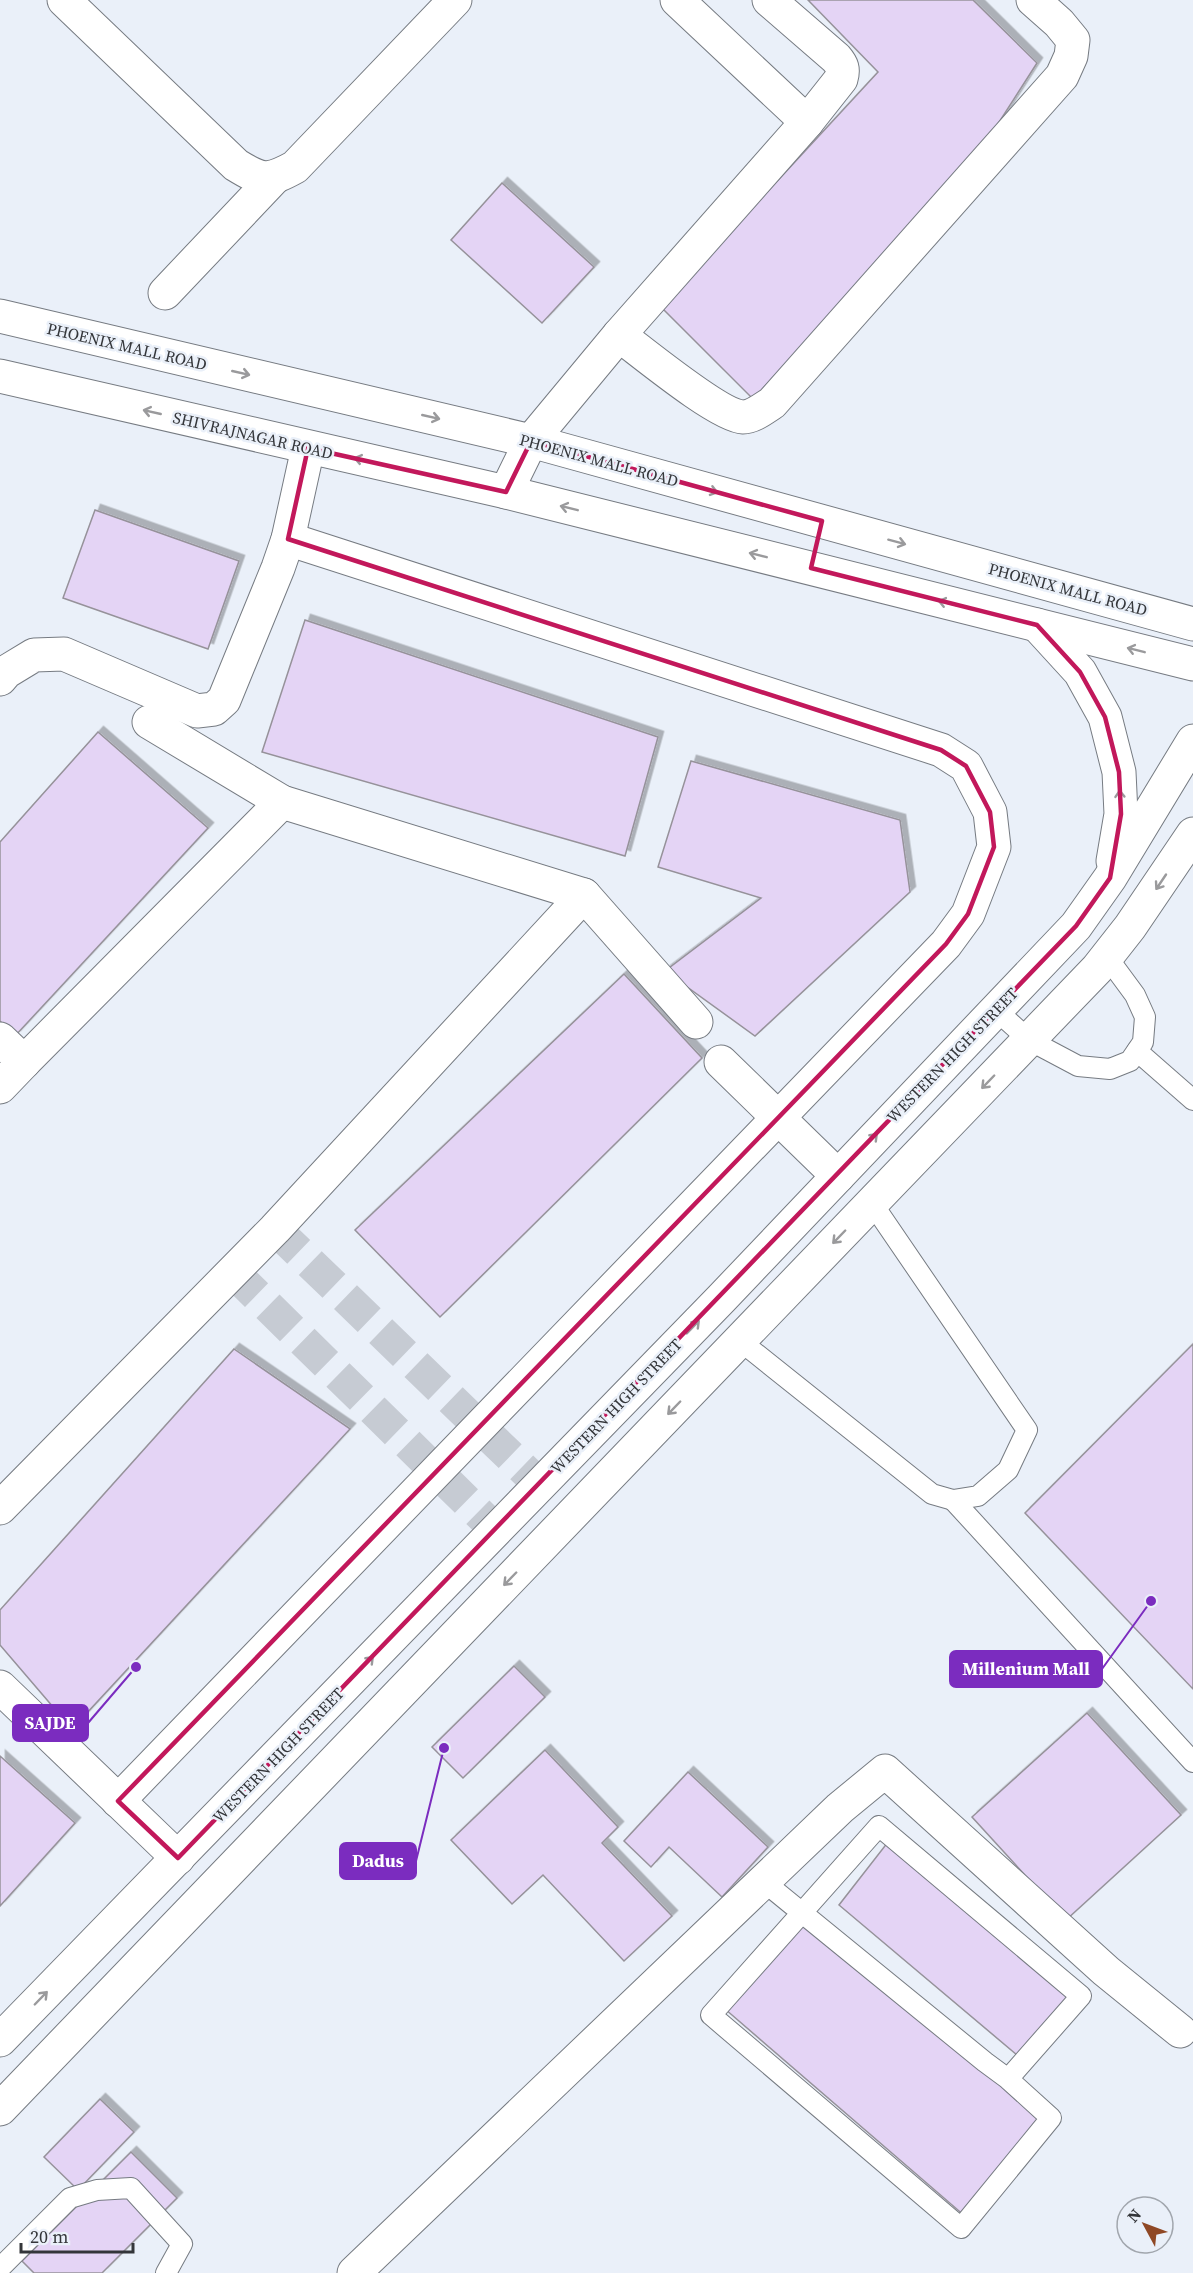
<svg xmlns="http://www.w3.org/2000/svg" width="1193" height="2273" font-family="'Source Serif 4',serif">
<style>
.building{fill:#e4d4f5;stroke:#96929a;stroke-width:1.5;filter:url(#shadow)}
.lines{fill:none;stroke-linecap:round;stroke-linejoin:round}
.street-tunnel{stroke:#c6cbd3;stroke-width:33;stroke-dasharray:33 16;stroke-linecap:butt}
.lane-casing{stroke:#767b82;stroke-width:22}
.street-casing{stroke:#767b82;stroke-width:35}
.secondary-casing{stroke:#767b82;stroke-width:35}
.lane{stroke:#fff;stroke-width:20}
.street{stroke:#fff;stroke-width:33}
.secondary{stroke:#fff;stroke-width:33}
.oneway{stroke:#9a9a9c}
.marked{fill:none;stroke:#c2185b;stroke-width:4.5;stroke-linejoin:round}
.labels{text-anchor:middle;stroke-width:5;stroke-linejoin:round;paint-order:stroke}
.street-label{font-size:16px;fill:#34363a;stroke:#eaf0f9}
.leader{fill:none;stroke:#7b2cbf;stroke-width:2}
.callout-dot{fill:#7b2cbf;stroke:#eaf0f9;stroke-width:2}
.callout{fill:#7b2cbf;stroke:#7b2cbf;stroke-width:2}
.callout-label{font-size:18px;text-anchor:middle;font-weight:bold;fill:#fff}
</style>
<defs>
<filter id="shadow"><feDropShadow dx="5.5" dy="-5.5" stdDeviation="0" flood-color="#0004"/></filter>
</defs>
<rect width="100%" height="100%" fill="#eaf0f9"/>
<g class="building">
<path d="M808,0H973L1037,63L978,155L753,399L661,307L878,72Z"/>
<path d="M502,183L594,267L542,323L451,240Z"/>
<path d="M95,510L239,561L208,649L63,598Z"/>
<path d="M305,620L658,737L625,856L262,752Z"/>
<path d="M98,732L208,828L15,1036L0,1021V842Z"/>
<path d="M691,761L900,820L910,892L755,1036L665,971L761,898L658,867Z"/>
<path d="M624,974L702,1058L440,1317L355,1230Z"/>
<path d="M1193,1344V1689L1025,1513Z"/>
<path d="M234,1349L350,1429L72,1729L0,1645V1610Z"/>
<path d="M514,1666L545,1697L463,1778L432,1747Z"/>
<path d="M1087,1713L1181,1815L1066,1920L972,1817Z"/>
<path d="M545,1750L618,1827L602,1843L672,1916L624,1961L543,1875L512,1904L451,1840Z"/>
<path d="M0,1756L75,1823L0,1906Z"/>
<path d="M688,1772L768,1847L722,1897L669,1847L651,1867L624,1841Z"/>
<path d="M888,1842L1069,1997L1017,2055L839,1905Z"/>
<path d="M800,1918L1044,2121L966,2217L725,2009Z"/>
<path d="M100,2099L134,2132L78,2190L44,2157Z"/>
<path d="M131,2152L177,2198L102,2273H34L22,2261Z"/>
</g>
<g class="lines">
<g class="street-tunnel">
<path d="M275,1229L540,1485"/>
<path d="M233,1272L496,1530"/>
</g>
<g class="lane-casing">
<g id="lane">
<path d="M996,1010L1029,1040L1078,1066L1110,1069L1130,1061L1143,1042L1145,1017L1135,995L1107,957"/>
<path d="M1137,1051L1193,1100"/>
<path d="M739,1340L932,1494L953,1500L978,1496L1008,1470L1027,1430L872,1203"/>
<path d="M953,1500L1193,1762"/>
<path d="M763,1881L985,2062L1008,2079L1081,1996L879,1826L711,2015L961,2228L1051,2118L1008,2079"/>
<path d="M0,2268L70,2198L97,2190L131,2188L182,2244L166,2273"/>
</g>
</g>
<g class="street-casing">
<g id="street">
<path d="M64,0L236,165C262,181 268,182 295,167L455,0"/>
<path d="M677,0L807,122"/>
<path d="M165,293L274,178"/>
<path d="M619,335C642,352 719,416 743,417C753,417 764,408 772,403L1062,76L1071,56L1073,40L1059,23L1033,0"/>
<path d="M506,492L531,441L619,335L807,122L841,79C844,69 842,65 836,58L769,0"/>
<path d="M0,679L6,672L34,655L64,654L197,711L214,709L224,700L278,568L288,539L308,448"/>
<path d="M149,722L282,802L584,895L696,1022"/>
<path d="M0,1039L24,1062L282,802"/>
<path d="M721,1062L838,1176"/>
<path d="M0,1087L24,1062"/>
<path d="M0,1508L275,1229L584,895"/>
<path d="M0,1687L178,1858"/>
<path d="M118,1801L946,944L968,914L994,847L990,812L966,766L941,750L288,539"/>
<path d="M354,2273L840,1808L885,1771L1106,1971L1180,2031"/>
</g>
</g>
<g class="secondary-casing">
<g id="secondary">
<path d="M0,316L531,441L1193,624"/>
<path d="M0,376L506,492L1193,664"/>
<path d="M1037,625L1080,672L1105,717L1119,772L1121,814L1113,861"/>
<path d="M0,2040L721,1299L1076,926L1110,878L1193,741"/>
<path d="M0,2109L1097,969L1130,927L1193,834"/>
</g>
</g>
<use href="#lane" class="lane"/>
<use href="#street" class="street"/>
<use href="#secondary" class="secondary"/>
</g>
<defs><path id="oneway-shaft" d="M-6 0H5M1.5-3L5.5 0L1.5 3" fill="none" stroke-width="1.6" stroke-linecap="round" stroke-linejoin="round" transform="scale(1.5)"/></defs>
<g class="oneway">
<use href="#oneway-shaft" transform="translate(241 373) rotate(13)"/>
<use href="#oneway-shaft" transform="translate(152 412) rotate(-167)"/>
<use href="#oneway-shaft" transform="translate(431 417) rotate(13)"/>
<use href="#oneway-shaft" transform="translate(363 460) rotate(-167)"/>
<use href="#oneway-shaft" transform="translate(709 490) rotate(16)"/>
<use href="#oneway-shaft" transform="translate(569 508) rotate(-166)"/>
<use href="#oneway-shaft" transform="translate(897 542) rotate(15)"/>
<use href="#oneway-shaft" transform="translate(758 555) rotate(-166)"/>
<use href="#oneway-shaft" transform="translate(947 603) rotate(-166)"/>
<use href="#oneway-shaft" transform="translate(1136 650) rotate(-166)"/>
<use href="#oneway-shaft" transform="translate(1120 799) rotate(-92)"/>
<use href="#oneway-shaft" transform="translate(1161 882) rotate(124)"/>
<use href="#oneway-shaft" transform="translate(988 1082) rotate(134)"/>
<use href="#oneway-shaft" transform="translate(871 1140) rotate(-46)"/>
<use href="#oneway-shaft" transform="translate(839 1237) rotate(134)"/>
<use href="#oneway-shaft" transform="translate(693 1327) rotate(-46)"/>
<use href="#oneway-shaft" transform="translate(674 1408) rotate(134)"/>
<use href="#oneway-shaft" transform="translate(510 1579) rotate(134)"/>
<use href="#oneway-shaft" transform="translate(367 1663) rotate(-46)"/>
<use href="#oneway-shaft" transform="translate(41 1998) rotate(-46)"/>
</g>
<path class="marked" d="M531,441L822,521L811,568L1037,625L1080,672L1105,717L1119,772L1121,814L1110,878L1076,926L178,1858L118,1801L946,944L968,914L994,847L990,812L966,766L941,750L288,539L308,448L506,492Z"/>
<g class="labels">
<g class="street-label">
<text transform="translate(127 346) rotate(13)" y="6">PHOENIX MALL ROAD</text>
<text transform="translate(253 435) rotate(13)" y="6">SHIVRAJNAGAR ROAD</text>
<text transform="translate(599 460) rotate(15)" y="6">PHOENIX MALL ROAD</text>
<text transform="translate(1068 589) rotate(15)" y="6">PHOENIX MALL ROAD</text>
<text transform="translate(952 1055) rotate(-46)" y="6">WESTERN HIGH STREET</text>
<text transform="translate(616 1406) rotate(-46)" y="6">WESTERN HIGH STREET</text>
<text transform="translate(278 1755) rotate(-46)" y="6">WESTERN HIGH STREET</text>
</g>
</g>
<path class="leader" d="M1151 1601L1102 1669M136 1667L88 1723M444 1748L416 1861"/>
<g class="callout-dot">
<circle cx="1151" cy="1601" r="6"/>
<circle cx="136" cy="1667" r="6"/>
<circle cx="444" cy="1748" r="6"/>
</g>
<g class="callout">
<rect x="950" y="1651" width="152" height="36" rx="6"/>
<rect x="13" y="1705" width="75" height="36" rx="6"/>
<rect x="340" y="1843" width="76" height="36" rx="6"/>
</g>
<g class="callout-label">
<text x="1026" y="1675">Millenium Mall</text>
<text x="50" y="1729">SAJDE</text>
<text x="378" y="1867">Dadus</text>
</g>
<g transform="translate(1145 2225) rotate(311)"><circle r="28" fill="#eaf0f9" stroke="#a1a6ad" stroke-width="1.5"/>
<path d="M0-4.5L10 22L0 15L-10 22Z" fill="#8f4825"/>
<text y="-9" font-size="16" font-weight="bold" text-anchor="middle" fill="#34363a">N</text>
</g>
<path d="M21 2243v9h112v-9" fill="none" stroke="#34363a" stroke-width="3"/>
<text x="30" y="2243" font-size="18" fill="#34363a" stroke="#eaf0f9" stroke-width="4.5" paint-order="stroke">20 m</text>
</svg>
